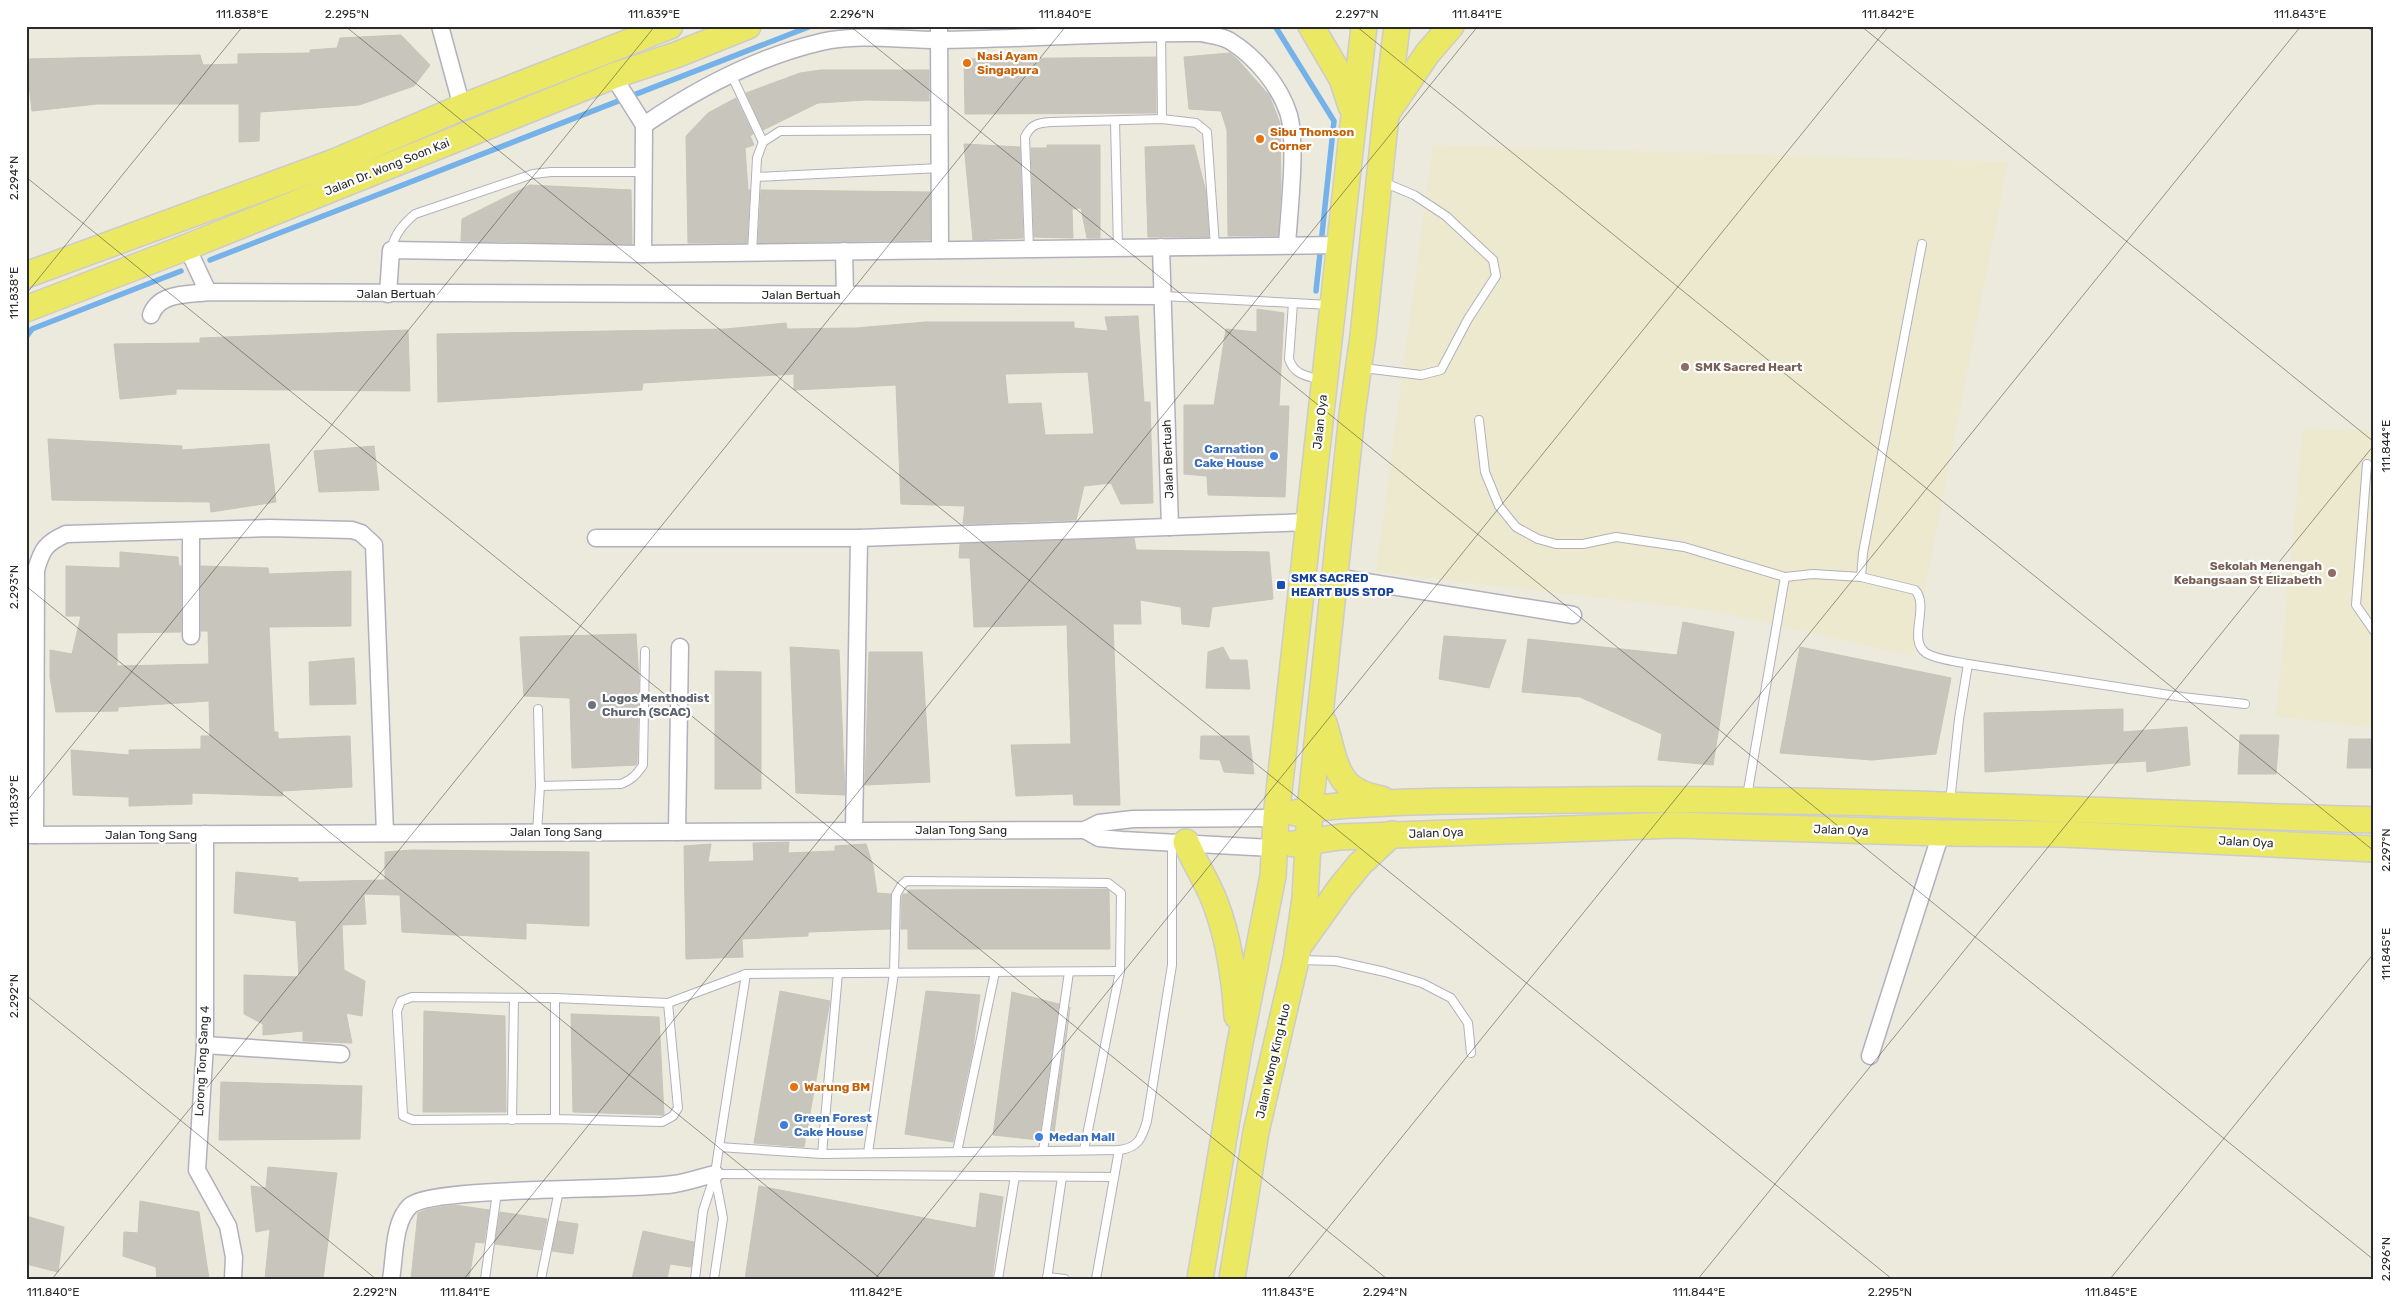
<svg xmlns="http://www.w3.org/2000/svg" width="2400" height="1305" font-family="Rubik,sans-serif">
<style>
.education{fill:#ede9ce}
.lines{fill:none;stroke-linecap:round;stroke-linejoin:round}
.stream{stroke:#75b2ea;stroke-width:5.5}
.building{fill:#c8c5bd;stroke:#c7c5b7;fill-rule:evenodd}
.service-casing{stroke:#b1b1be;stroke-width:10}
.minor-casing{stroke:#b1b1be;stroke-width:19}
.primary-casing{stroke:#ccc;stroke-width:28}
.service{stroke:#fff;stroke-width:8}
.minor{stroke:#fff;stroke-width:16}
.primary{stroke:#ebe863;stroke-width:25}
.ticks{fill:none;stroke:#2b2b2b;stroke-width:1;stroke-opacity:0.45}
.food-dot{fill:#e8710a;stroke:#fff;stroke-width:2}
.education-dot{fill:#8d6e63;stroke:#fff;stroke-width:2}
.shop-dot{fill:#3f7fe0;stroke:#fff;stroke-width:2}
.transit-dot{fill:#1a4fb4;stroke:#fff;stroke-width:2}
.worship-dot{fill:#6b7280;stroke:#fff;stroke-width:2}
.labels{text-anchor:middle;stroke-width:4.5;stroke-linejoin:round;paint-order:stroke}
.food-label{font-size:12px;font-weight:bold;fill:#c56008;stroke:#fff;text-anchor:start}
.street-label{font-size:12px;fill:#2b2b2b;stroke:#fff}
.education-label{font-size:12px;font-weight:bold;fill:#785e54;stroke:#fff;text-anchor:start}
.shop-label{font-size:12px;font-weight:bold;fill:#366cbe;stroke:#fff;text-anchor:start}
.transit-label{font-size:12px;font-weight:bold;fill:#164399;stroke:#fff;text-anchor:start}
.worship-label{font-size:12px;font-weight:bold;fill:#5b616d;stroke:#fff;text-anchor:start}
.neatline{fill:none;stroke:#2b2b2b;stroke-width:2}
.ticks-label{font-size:12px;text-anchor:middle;fill:#2b2b2b}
</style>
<rect width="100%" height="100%" fill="#ece9dd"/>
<g class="education">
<path d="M1433,145L2008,162L1912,656L1714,611L1376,572Z"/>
<path d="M2303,429L2374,430V728L2276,716Z"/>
</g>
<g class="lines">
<g class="stream">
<path d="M1275,26L1334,121L1316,291"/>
<path d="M210,260L811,26"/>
<path d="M26,337L32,329L181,271"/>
</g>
</g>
<g class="building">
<path d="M401,35L430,65L414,86L359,105L260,112L259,141L239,142V104H97L32,111L26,59L200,55L203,65L238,64V54L310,53V50L337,48L340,38Z"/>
<path d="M1230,53L1238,60L1269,95L1280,123L1281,188L1278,236H1228L1227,130L1221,111L1189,109L1184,57Z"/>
<path d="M1156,57V113L965,114L964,59Z"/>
<path d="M821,70H929V101L866,100L818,103L763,130L746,93L800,73Z"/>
<path d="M736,98L753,134L750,136L754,145L745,148L748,190H750L747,243H688L686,136L708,113Z"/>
<path d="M964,144L1020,147L1023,238L973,240Z"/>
<path d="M1047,145H1100V238H1087L1081,208L1072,209L1073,238L1034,237L1031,148H1047Z"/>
<path d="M1194,145L1206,192L1209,237H1148L1145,147Z"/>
<path d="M530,185L631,190L632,244L461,241L462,219Z"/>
<path d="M761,190L930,192V240L758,243Z"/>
<path d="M1257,309L1284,313L1279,406H1289L1285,497L1208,495L1207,476L1184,474V405H1214L1226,329L1257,332Z"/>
<path d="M1138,316L1144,402H1150L1153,503L1121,504L1111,483L1084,486L1076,520L963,524L965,506L901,504L896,385L794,390V374L643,383L642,390L438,402L437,334L726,329L786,323L787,329L856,328L926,322H1074V328L1108,331L1105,317ZM1088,372L1094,434L1045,435L1041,403L1008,404L1005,374Z"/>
<path d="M408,330L410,391L176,389V394L120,399L114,344L200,343V338Z"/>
<path d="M48,439L182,446V450L269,444L276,502L211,512L210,502L52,500Z"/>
<path d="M374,446L379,490L319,492L314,451Z"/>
<path d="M1134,538L1136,550L1269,552L1273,599L1212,607L1209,627L1182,624L1181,607L1140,600L1141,624H1113L1120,805H1074L1073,794L1016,796L1011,745L1071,744L1067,625L974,627L970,558H959L960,544Z"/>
<path d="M120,552L178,557L179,566H181V632L117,633V666L209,664L208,631H201V566L268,568L269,574L351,571V626L269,627L274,732H278V739L350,736L352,787L282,791L283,796L192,793V804L129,806V797L73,795L71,750L129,755V750L201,749V736H210L209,701L118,707V711L56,712L50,677V650L72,654L81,616H66V566L120,568Z"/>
<path d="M1683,622L1734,632L1713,765L1658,760L1662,734L1580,697L1522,692L1528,639L1677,655Z"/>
<path d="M636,634L639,682L637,763L636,765L572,768L570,698L524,696L520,637Z"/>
<path d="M1444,636L1506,640L1489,688L1439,679Z"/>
<path d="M790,647L839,650L845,795L796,793Z"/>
<path d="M1223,647L1230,660H1247L1250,689L1206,688L1208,652Z"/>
<path d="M1800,647L1951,678L1936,754L1872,760L1780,753Z"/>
<path d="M869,652H922L930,782L865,785Z"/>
<path d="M354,658L356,704L310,705L309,662Z"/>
<path d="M715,671L761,672V789H715Z"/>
<path d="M2123,709V732L2187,727L2190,765L2147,772L2146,761L1985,772L1984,713Z"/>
<path d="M2240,735H2279L2276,774H2238Z"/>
<path d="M1201,736H1249L1254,774L1224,772L1220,760L1200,759Z"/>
<path d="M2349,739H2374V768H2347Z"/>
<path d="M789,842L788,853L835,851V846L866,844L873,866L877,893L891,894L890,929L808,932V936L742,939L743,957L686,959L684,846L711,844L708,862L754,861L753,843Z"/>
<path d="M413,850L589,852V926L526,923V939L402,932L400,895L364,894L366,924L342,925L344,970L365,981L362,1016L346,1013L352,1043L303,1041V1031L263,1035V1024L244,1014V975L299,977L296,921L234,913L236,872L298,878V882L385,880V852Z"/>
<path d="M1107,889L1109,891L1110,949H908V929H901L902,897L903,894H908V890Z"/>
<path d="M780,991L830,1001L804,1147L754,1143Z"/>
<path d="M926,991L980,995L973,1048L953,1142L905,1134Z"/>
<path d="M1012,992L1059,1004L1039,1140L993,1135Z"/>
<path d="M1070,1007L1053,1142H1050Z"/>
<path d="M424,1011L505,1016L506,1112H423Z"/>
<path d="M571,1014L659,1017L664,1115L573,1112Z"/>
<path d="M221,1082L362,1086L360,1139L219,1140Z"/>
<path d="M268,1167L337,1173L323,1279H265L270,1229L256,1232L251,1186L266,1188Z"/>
<path d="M759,1186L976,1228L980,1193L1003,1197L992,1279H745Z"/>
<path d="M140,1201L199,1212L209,1279H157L156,1267L123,1256L124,1232L138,1233Z"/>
<path d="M455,1205L489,1210L484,1243L475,1242L469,1279H411L418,1213L428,1209Z"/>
<path d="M500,1212L547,1219L541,1250L495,1244Z"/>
<path d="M26,1216L64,1227L58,1272L26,1264Z"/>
<path d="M558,1221L578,1224L573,1254L552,1251Z"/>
<path d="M643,1231L694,1242L691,1267L670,1264L667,1279H632Z"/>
</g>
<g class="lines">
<g class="service-casing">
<g id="service">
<path d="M1161,32L1162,119"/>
<path d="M731,74L763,142"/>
<path d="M1115,121L1118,248"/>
<path d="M756,177L940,168"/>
<path d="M1029,249L1025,137C1031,124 1038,123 1051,122L1162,119L1196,123L1207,132L1215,246"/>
<path d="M391,250C395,234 402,225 415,214L533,174L551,172H644"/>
<path d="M752,252L757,158L763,142L780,131L939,130"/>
<path d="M1163,296L1330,305"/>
<path d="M1293,303L1289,359C1294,375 1307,376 1322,380"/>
<path d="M1363,368L1421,375L1441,370L1468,319L1496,276L1493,260L1446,216L1414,195L1383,182"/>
<path d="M1479,420L1485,472L1499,506L1516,527L1538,539L1556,544H1583L1616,537L1684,547L1785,577L1813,574L1861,577L1863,553L1922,244"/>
<path d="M2367,464L2356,605L2374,631"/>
<path d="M1861,577L1915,590C1930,606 1907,640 1926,653C1937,660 1956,661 1968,664L2182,697L2245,704"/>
<path d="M540,786L621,784C632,780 637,774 643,765L645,651"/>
<path d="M1747,796L1785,577"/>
<path d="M1950,802L1959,719L1968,664"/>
<path d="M537,832L540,786L538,709"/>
<path d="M1300,960L1336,961L1385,972L1422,983L1451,998L1468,1023L1471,1053"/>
<path d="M668,1003L678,1108L673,1116L662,1122L555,1119L413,1120L403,1116L397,1011L401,1001L412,997L555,998L668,1003L746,974L1120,971"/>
<path d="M555,1119V998"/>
<path d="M512,1120L514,998"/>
<path d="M719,1147L746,974"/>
<path d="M1043,1151L1069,972"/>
<path d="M957,1152L995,972"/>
<path d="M868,1153L894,973L896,895L901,886L906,881L1108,883L1121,893L1120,971L1084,1150"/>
<path d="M822,1154L838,973"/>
<path d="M715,1174L1114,1177"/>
<path d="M1047,1277L1065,1279"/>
<path d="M485,1279L497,1192"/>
<path d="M541,1279L559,1190"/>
<path d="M695,1279L703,1211L715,1174L719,1147L822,1154L1119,1150C1138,1148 1142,1138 1147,1121L1172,965V842"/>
<path d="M714,1279L723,1218L715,1176"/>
<path d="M998,1279L1015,1176"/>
<path d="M1047,1279L1062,1177"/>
<path d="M1096,1279L1119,1150"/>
</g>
</g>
<g class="minor-casing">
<g id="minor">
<path d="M440,26L462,107"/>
<path d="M939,26L940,250"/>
<path d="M613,76L644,125L643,254"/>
<path d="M644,125C698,88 757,57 821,42C859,33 900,40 939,40C1026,39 1113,32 1201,33C1210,35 1222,36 1230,41C1256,57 1280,86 1289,115C1297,145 1289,212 1287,245"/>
<path d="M187,247L208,292"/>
<path d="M1161,247L1170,527"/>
<path d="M844,251L845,295"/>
<path d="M388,294L391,250L643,254L1340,245"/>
<path d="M151,315C159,292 188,295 208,292L1163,296"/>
<path d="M191,532V636"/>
<path d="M596,538H859L1309,522"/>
<path d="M1335,577L1573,615"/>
<path d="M1085,830L1099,838L1122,840L1273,848"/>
<path d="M854,831L859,538"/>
<path d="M677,832L680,647"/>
<path d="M205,834V1045L197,1170L228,1226L234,1257L233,1279"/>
<path d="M26,835L1085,830L1099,823L1133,819L1276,818"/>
<path d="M35,835L36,570C42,549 46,543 66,534L269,528L352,530L361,533L374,545L385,833"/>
<path d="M205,1045L341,1054"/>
<path d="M1870,1056L1941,833"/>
<path d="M391,1279C395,1257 393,1222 410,1206C430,1186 631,1191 674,1184C688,1182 701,1177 715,1174"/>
</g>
</g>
<g class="primary-casing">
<g id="primary">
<path d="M1311,26L1342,79L1351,106"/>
<path d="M1389,110L1427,54L1451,26"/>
<path d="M26,275L334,162L462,107L670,26"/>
<path d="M26,309L187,247L613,76L676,55L748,26"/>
<path d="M1324,723C1337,764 1334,791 1382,799"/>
<path d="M1295,813C1325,805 1356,805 1387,803C1448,800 1510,801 1571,800C1839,797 2106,812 2374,820"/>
<path d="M1186,842C1194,862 1207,881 1215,902C1229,939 1234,976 1237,1016"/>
<path d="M1293,844L1340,837L1675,825L1941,833L2063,834L2374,849"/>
<path d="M1301,943L1341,887L1360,864L1392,834"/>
<path d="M1200,1279L1239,1048L1273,876L1276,818L1364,26"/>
<path d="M1232,1279L1256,1132L1296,960L1305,898L1310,809L1352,414L1363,336L1386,115L1397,26"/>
</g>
</g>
<use href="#service" class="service"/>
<use href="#minor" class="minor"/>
<use href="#primary" class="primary"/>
</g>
<path class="ticks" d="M345,26L1892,1279M850,26L2374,1260M1356,26L2374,851M1861,26L2374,442M2366,26L2374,33M26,177L1387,1279M26,294L243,26M26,586L881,1279M26,802L655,26M26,995L376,1279M52,1279L1066,26M464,1279L1478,26M875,1279L1889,26M1287,1279L2301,26M1698,1279L2374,445M2110,1279L2374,953"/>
<g class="food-dot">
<circle cx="967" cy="63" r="5"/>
<circle cx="1260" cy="139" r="5"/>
<circle cx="794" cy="1087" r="5"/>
</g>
<g class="education-dot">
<circle cx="1685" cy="367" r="5"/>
<circle cx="2332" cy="573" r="5"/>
</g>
<g class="shop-dot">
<circle cx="1274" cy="456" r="5"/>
<circle cx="784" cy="1125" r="5"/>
<circle cx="1039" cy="1137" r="5"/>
</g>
<rect class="transit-dot" x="1276" y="580" width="10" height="10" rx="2.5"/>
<circle class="worship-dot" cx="592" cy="705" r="5"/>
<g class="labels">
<g class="food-label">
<text x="977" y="60">Nasi Ayam<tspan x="977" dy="14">Singapura</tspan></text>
<text x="1270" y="136">Sibu Thomson<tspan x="1270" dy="14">Corner</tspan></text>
<text x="804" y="1091">Warung BM</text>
</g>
<g class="street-label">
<text transform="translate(387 167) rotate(-22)" y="4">Jalan Dr. Wong Soon Kai</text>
<text x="396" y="298">Jalan Bertuah</text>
<text x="801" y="299">Jalan Bertuah</text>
<text transform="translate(1320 422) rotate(-84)" y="4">Jalan Oya</text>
<text transform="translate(1168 459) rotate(-92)" y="4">Jalan Bertuah</text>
<text x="961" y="834">Jalan Tong Sang</text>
<text transform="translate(1841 830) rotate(2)" y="4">Jalan Oya</text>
<text x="556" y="836">Jalan Tong Sang</text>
<text transform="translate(1436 833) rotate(-2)" y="4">Jalan Oya</text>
<text x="151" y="839">Jalan Tong Sang</text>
<text transform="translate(2246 842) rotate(3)" y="4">Jalan Oya</text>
<text transform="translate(202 1061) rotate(-87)" y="4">Lorong Tong Sang 4</text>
<text transform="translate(1273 1061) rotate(-77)" y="4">Jalan Wong King Huo</text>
</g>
<g class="education-label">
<text x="1695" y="371">SMK Sacred Heart</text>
<text x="2322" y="570" text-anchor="end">Sekolah Menengah<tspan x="2322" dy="14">Kebangsaan St Elizabeth</tspan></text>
</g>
<g class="shop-label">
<text x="1264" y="453" text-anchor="end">Carnation<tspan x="1264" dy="14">Cake House</tspan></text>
<text x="794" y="1122">Green Forest<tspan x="794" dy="14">Cake House</tspan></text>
<text x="1049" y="1141">Medan Mall</text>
</g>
<g class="transit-label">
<text x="1291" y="582">SMK SACRED<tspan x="1291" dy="14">HEART BUS STOP</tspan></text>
</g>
<g class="worship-label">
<text x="602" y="702">Logos Menthodist<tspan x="602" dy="14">Church (SCAC)</tspan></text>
</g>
</g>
<rect width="2400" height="1305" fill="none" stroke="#ffffff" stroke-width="55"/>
<rect x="28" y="28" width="2344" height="1250" class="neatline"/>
<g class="ticks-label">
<text x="242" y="18">111.838°E</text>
<text x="347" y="18">2.295°N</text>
<text x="654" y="18">111.839°E</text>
<text x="852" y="18">2.296°N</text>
<text x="1065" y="18">111.840°E</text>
<text x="1357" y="18">2.297°N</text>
<text x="1477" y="18">111.841°E</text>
<text x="1888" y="18">111.842°E</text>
<text x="2300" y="18">111.843°E</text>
<text transform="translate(14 178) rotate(-90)" y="4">2.294°N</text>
<text transform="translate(14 293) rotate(-90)" y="4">111.838°E</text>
<text transform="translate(2386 446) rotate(-90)" y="4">111.844°E</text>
<text transform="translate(14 587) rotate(-90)" y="4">2.293°N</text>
<text transform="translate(14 801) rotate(-90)" y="4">111.839°E</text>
<text transform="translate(2386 850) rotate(-90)" y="4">2.297°N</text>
<text transform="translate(2386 954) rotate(-90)" y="4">111.845°E</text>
<text transform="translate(14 996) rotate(-90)" y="4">2.292°N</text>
<text transform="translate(2386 1259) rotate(-90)" y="4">2.296°N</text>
<text x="53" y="1296">111.840°E</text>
<text x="375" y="1296">2.292°N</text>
<text x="465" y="1296">111.841°E</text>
<text x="876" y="1296">111.842°E</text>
<text x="1288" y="1296">111.843°E</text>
<text x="1385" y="1296">2.294°N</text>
<text x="1699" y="1296">111.844°E</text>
<text x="1890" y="1296">2.295°N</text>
<text x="2111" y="1296">111.845°E</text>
</g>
</svg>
